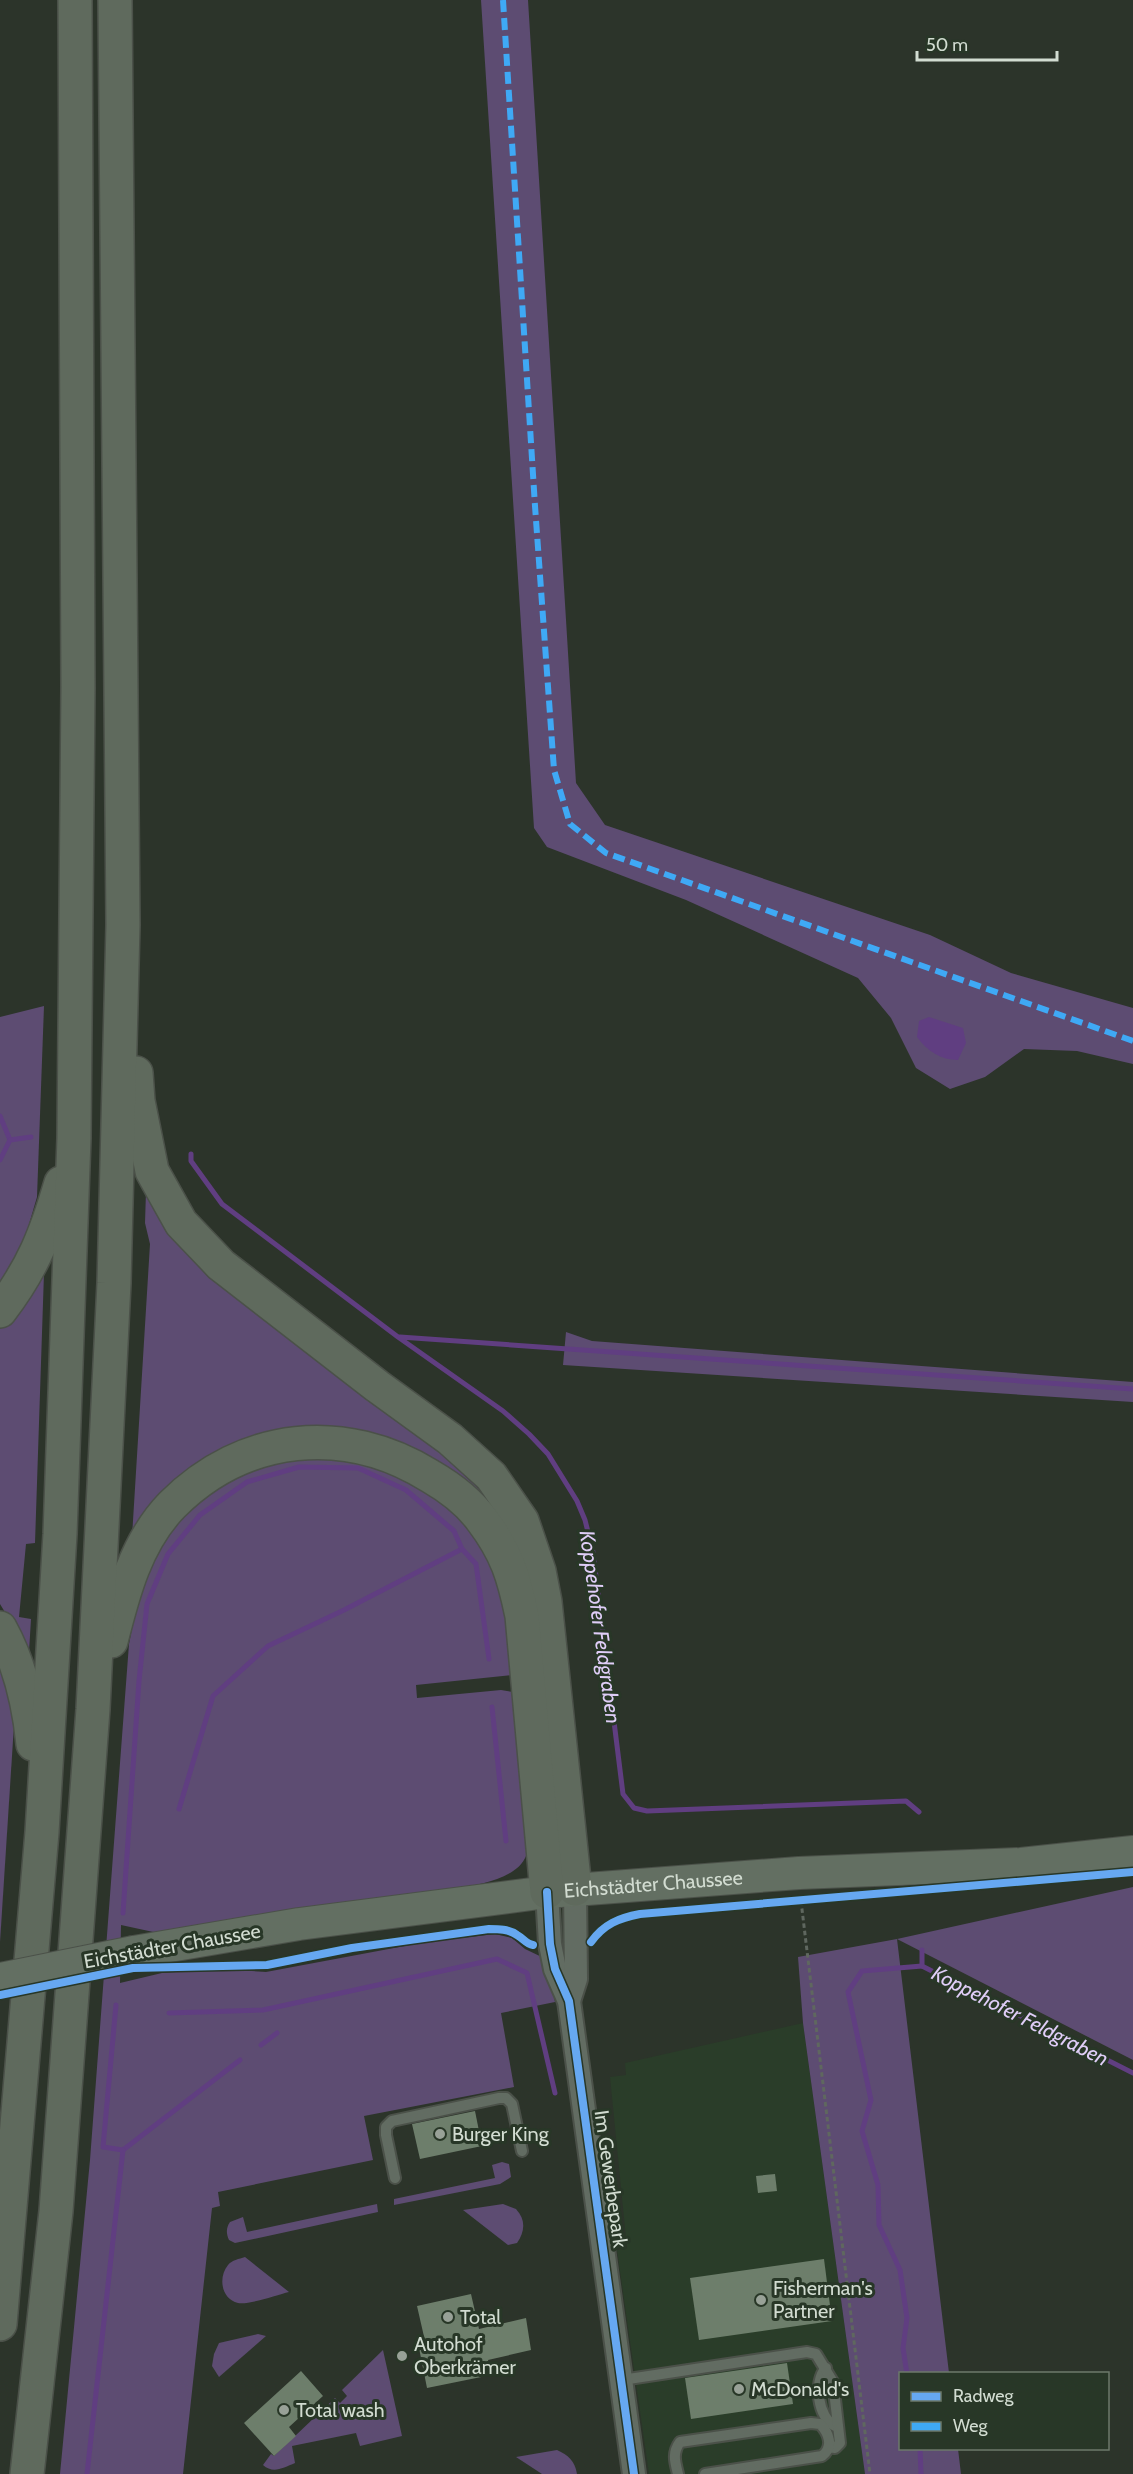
<svg xmlns="http://www.w3.org/2000/svg" width="1133" height="2474" font-family="Cabin,sans-serif">
<style>
.built{fill:#2a3d29}
.green{fill:#5d4c72}
.water{fill:#603e81}
.lines{fill:none;stroke-linecap:round;stroke-linejoin:round}
.stream{stroke:#603e81;stroke-width:5}
.building{fill:#6d7e6b}
.service-casing{stroke:#4b5149;stroke-width:14}
.minor-casing{stroke:#4b5149;stroke-width:26}
.secondary-casing{stroke:#4b5149;stroke-width:34}
.motorway-casing{stroke:#4b5149;stroke-width:36}
.path{stroke:#5f675f;stroke-width:3;stroke-dasharray:4.5 3;stroke-linecap:butt}
.service{stroke:#626c62;stroke-width:10}
.minor{stroke:#626c62;stroke-width:22}
.secondary{stroke:#636f62;stroke-width:32}
.motorway{stroke:#5f6a5d;stroke-width:33}
.secondary-bridge-casing{stroke:#4b5149;stroke-width:34;stroke-linecap:butt}
.secondary-bridge{stroke:#636f62;stroke-width:32}
.quiet{stroke:#3fa9f5;stroke-width:6;stroke-dasharray:12 6;stroke-linecap:butt}
.cycleway-casing{stroke:#283727;stroke-width:11}
.cycleway{stroke:#66a8f1;stroke-width:8}
.poi-dot{fill:#98a197;stroke:#283727;stroke-width:2}
.labels{text-anchor:middle;stroke-width:6;stroke-linejoin:round;paint-order:stroke}
.street-label{font-size:20px;fill:#d2dcd1;stroke:#283727}
.poi-label{font-size:20px;fill:#d2dcd1;stroke:#283727;text-anchor:start}
.water-label{font-size:21px;font-style:italic;fill:#dfcdf7;stroke:#283727}
</style>
<rect width="100%" height="100%" fill="#2c342a"/>
<path class="built" d="M803,2023L865,2474H649L617,2250L627,2248L610,2077L626,2075L625,2063Z"/>
<g class="green">
<path d="M481,0H528L576,783L605,825L930,935L1011,973L1133,1008V1064L1077,1051L1024,1049L985,1077L950,1089L916,1068L891,1018L858,978L686,900L547,847L534,828Z"/>
<path d="M44,1006L37,1197L20,1255L0,1288V1017Z"/>
<path d="M146,1191L162,1224L208,1277L432,1445L481,1491L501,1519L439,1463L414,1448L390,1440L293,1431L132,1537L150,1244L145,1223Z"/>
<path d="M44,1273L35,1543L26,1544L19,1617L31,1619L29,1652L0,1604V1329Z"/>
<path d="M566,1332L592,1341L1133,1382V1402L563,1365Z"/>
<path d="M294,1455L364,1459L441,1497L484,1544L500,1580L509,1627L512,1675L416,1685L417,1698L501,1690L513,1692L529,1837C528,1843 528,1850 526,1856C517,1879 478,1884 458,1889L158,1933L121,1925L120,1983L162,1973L219,1969L266,1972L426,1942L495,1934L512,1938L525,1949L546,1959L555,2002L501,2013L514,2087L364,2116L373,2160L218,2192L220,2206L212,2208L183,2474H60L90,2160L129,1644L137,1603L156,1550L185,1515L225,1481Z"/>
<path d="M0,1658L6,1680L14,1725L0,1942Z"/>
<path d="M1133,1887V2060L897,1939L949,2373L900,2374V2448L958,2449L961,2474H865L803,2023L798,1957L897,1939Z"/>
<path d="M502,2162L509,2164L511,2177L500,2184L394,2205V2199L495,2178L492,2165Z"/>
<path d="M377,2204L378,2212L235,2243L229,2240C226,2233 226,2228 230,2222L243,2217L247,2232Z"/>
<path d="M503,2204L516,2209C526,2220 525,2231 517,2243L508,2245L463,2210Z"/>
<path d="M245,2257L289,2292C277,2295 249,2305 238,2303C221,2299 218,2277 228,2265C232,2260 239,2259 245,2257Z"/>
<path d="M258,2334L266,2336L219,2377L212,2366L214,2354L219,2343Z"/>
<path d="M383,2350L402,2436L360,2446L356,2433L292,2446L295,2463C283,2468 273,2474 263,2465L271,2454L274,2456L335,2398L340,2403L347,2396L342,2390Z"/>
<path d="M557,2450C568,2455 575,2461 577,2474H542L516,2457Z"/>
</g>
<path class="water" d="M929,1017L963,1028L966,1043L958,1060C941,1060 927,1051 917,1037L919,1021Z"/>
<g class="lines">
<g class="stream">
<path d="M0,1116L10,1140"/>
<path d="M191,1154V1161L222,1204L398,1337L503,1411L529,1434L548,1454L577,1501L585,1520L593,1552L623,1794L634,1808L647,1811L906,1801L919,1812"/>
<path d="M0,1160L10,1140L31,1137"/>
<path d="M400,1337L1133,1389"/>
<path d="M492,1707L506,1841"/>
<path d="M179,1809L213,1696L268,1646L344,1610L462,1549"/>
<path d="M123,1913L139,1681L147,1604L168,1554L200,1515L247,1482L299,1467L358,1468L406,1490L454,1531L462,1549L476,1564L489,1659"/>
<path d="M922,1950V1966L1133,2073"/>
<path d="M169,2013L263,2010L497,1959L527,1973L555,2093"/>
<path d="M261,2045L277,2033"/>
<path d="M123,2150L240,2060"/>
<path d="M907,2374L903,2348L907,2318L900,2270L879,2225L878,2185L862,2131L871,2100L848,1992L862,1971L922,1966"/>
<path d="M920,2448L921,2474"/>
<path d="M87,2474L123,2150L103,2147L116,2005"/>
</g>
</g>
<g class="building">
<path d="M475,2111L482,2146L420,2159L412,2124Z"/>
<path d="M775,2174L777,2191L758,2193L756,2176Z"/>
<path d="M824,2259L832,2321L699,2340L690,2278Z"/>
<path d="M471,2294L479,2329L526,2318L531,2350L488,2360L491,2375L427,2388L418,2343L425,2341L417,2306Z"/>
<path d="M787,2363L793,2404L691,2419L685,2378Z"/>
<path d="M301,2371L323,2396L289,2427L296,2436L274,2456L244,2423Z"/>
</g>
<g class="lines">
<g class="service-casing">
<g id="service">
<path d="M395,2178L386,2135V2127L392,2121L499,2098H506L512,2104L522,2151"/>
<path d="M826,2368C813,2382 818,2418 835,2426"/>
<path d="M622,2380L807,2352L816,2354L833,2382L840,2443L835,2448L829,2447"/>
<path d="M678,2474C675,2462 672,2453 680,2442L811,2423L820,2424C829,2433 834,2447 822,2456L705,2474"/>
</g>
</g>
<g class="minor-casing">
<g id="minor">
<path d="M547,1892L550,1944L555,1969L569,2001L634,2474"/>
<path d="M569,2001L576,1979L575,1889"/>
</g>
</g>
<g class="secondary-casing">
<g id="secondary">
<path id="s1" d="M134,1952L299,1924L547,1892L799,1873L1021,1864L1133,1852"/>
</g>
</g>
<g class="motorway-casing">
<g id="motorway">
<path d="M136,1073L138,1101L152,1171L181,1223L221,1265L377,1386L450,1439L491,1476L522,1521L539,1571L545,1602L575,1889"/>
<path d="M0,1311C33,1268 46,1234 61,1183"/>
<path d="M0,1628C20,1664 29,1703 33,1744"/>
<path d="M111,1641C123,1593 136,1542 172,1505C244,1433 345,1423 430,1476C449,1487 469,1502 482,1520C507,1553 514,1577 522,1616L547,1892"/>
<path d="M0,2324L42,1832L60,1534L74,1138L78,688L75,0"/>
<path d="M27,2474L56,2211L93,1709L114,1283L123,925L115,0"/>
</g>
</g>
<path class="path" d="M801,1901L870,2474"/>
<use href="#service" class="service"/>
<use href="#minor" class="minor"/>
<use href="#secondary" class="secondary"/>
<use href="#motorway" class="motorway"/>
<g class="secondary-bridge-casing">
<path id="secondary-bridge" d="M0,1979L134,1952"/>
</g>
<use href="#secondary-bridge" class="secondary-bridge"/>
<path class="quiet" d="M503,0L535,506L554,770L570,824L606,853L1133,1041"/>
<g class="cycleway-casing">
<g id="cycleway">
<path d="M547,1892L550,1944L555,1969L569,2001L634,2474"/>
<path d="M591,1942C604,1924 619,1918 640,1914L1133,1872"/>
<path d="M0,1995L133,1968L267,1965L352,1948L489,1929C498,1929 509,1929 517,1935C524,1939 526,1944 533,1945"/>
</g>
</g>
<use href="#cycleway" class="cycleway"/>
</g>
<g class="poi-dot">
<circle cx="440" cy="2134" r="6"/>
<circle cx="761" cy="2300" r="6"/>
<circle cx="448" cy="2317" r="6"/>
<circle cx="402" cy="2356" r="6"/>
<circle cx="739" cy="2389" r="6"/>
<circle cx="284" cy="2410" r="6"/>
</g>
<g class="labels">
<g class="street-label">
<text dy="7" stroke="none"><textPath href="#s1" startOffset="524">Eichstädter Chaussee</textPath></text>
<text transform="translate(172 1946) rotate(-10)" y="7">Eichstädter Chaussee</text>
<text transform="translate(611 2179) rotate(82)" y="7">Im Gewerbepark</text>
</g>
<g class="poi-label">
<text x="452" y="2141">Burger King</text>
<text x="773" y="2295">Fisherman's<tspan x="773" dy="23">Partner</tspan></text>
<text x="460" y="2324">Total</text>
<text x="414" y="2351">Autohof<tspan x="414" dy="23">Oberkrämer</tspan></text>
<text x="751" y="2396">McDonald's</text>
<text x="296" y="2417">Total wash</text>
</g>
<g class="water-label">
<text transform="translate(600 1627) rotate(82)" y="7">Koppehofer Feldgraben</text>
<text transform="translate(1020 2016) rotate(27)" y="7">Koppehofer Feldgraben</text>
</g>
</g>
<rect x="899" y="2372" width="210" height="78" fill="#283727" stroke="#6c796b" stroke-width="1.5"/>
<rect x="911" y="2392" width="30" height="9" fill="#66a8f1" stroke="#6c796b" stroke-width="1.5"/>
<text x="953" y="2402" font-size="18" fill="#d2dcd1">Radweg</text>
<rect x="911" y="2422" width="30" height="9" fill="#3fa9f5" stroke="#6c796b" stroke-width="1.5"/>
<text x="953" y="2432" font-size="18" fill="#d2dcd1">Weg</text>
<path d="M917 51v9h140v-9" fill="none" stroke="#d2dcd1" stroke-width="3"/>
<text x="926" y="51" font-size="18" fill="#d2dcd1" stroke="#283727" stroke-width="4.5" paint-order="stroke">50 m</text>
</svg>
